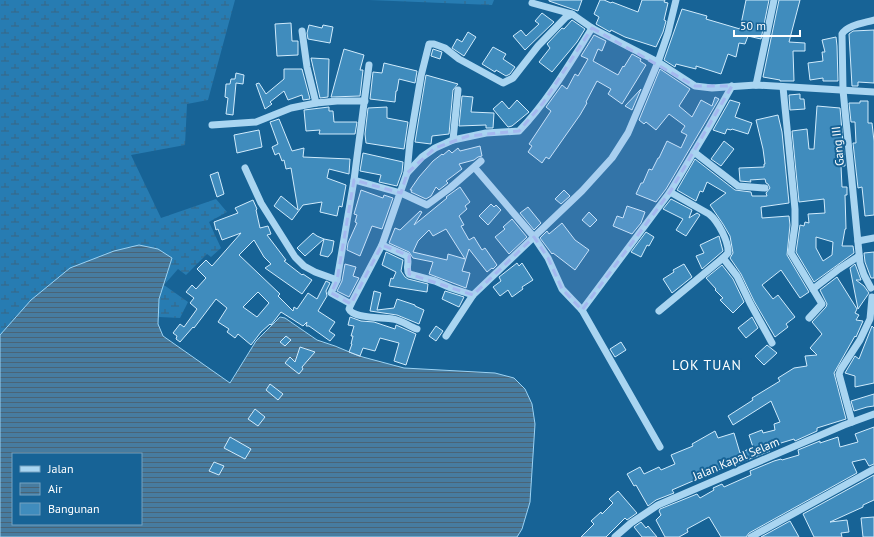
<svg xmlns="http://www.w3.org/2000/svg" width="874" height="537" font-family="'PT Sans',sans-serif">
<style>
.wetland{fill:url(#wetland-marsh)}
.water{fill:url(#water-rules);stroke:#9bd2f3;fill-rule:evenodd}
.building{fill:#408cbd;stroke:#d0ebfc;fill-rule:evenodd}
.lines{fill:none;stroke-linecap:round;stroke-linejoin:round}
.minor{stroke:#a9d5f1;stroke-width:7}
.marked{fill:#a5b8ef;fill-opacity:0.2;stroke:#a5b8ef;stroke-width:3;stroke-dasharray:8 5;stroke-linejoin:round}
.labels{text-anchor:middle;stroke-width:4;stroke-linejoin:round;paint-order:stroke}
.street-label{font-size:12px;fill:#fff;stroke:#176396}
.quarter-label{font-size:14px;letter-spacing:1px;fill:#fff;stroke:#176396}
</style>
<defs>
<pattern id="wetland-marsh" width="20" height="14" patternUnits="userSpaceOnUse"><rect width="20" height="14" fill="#277cb2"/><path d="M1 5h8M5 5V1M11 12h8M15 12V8" fill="none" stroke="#386684"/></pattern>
<pattern id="water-rules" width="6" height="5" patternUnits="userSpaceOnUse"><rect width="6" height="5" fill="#477ca0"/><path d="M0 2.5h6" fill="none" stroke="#4a6476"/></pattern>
</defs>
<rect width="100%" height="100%" fill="#176396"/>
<g class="wetland">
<path d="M0,0H235L208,100L187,104L185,145L131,155L161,218L216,199L227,212L209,222L221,248L211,257L207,254L186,275L178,269L164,285L188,302L180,318L140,316L13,454L0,477Z"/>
<path d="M369,0H494L492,5Z"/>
</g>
<path class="water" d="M139,245L158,249L172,258L159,299L158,324L163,336L230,383L256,341L280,317L285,318L317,340L335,346L359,356L404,368L495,373L514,378L525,389L532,404L535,424L530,502L522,529L517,537H0V335L31,300L70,268L114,251ZM13,454H141V524H13Z"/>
<g class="building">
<path d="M549,0H582L578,11L549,1Z"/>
<path d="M600,0H604L611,3L612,2L638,12L642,0H665L664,2L668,3L664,20L666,21L663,32L656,47L625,37L611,30L610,32L596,24L599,17L594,14Z"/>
<path d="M746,0H769L761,39L748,36L745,44L739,43L736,57L728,54L721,74L696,66V69L676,64L675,67L664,60L682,9L707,16L706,19L740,29Z"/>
<path d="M779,0H800L789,42L805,43V51H793L794,81H780V80L763,77Z"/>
<path d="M542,13L554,22L525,50L513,36L521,30L526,36L539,24L535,21Z"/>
<path d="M572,20L585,29L577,42L552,72L539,62L550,48L547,44L562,28L564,29Z"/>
<path d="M291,23L292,41H298V55L277,56L275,24Z"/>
<path d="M309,25L322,28L323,25L333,27L330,43L308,39L307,33Z"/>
<path d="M874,30V83L858,82V86H852L849,34L853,31Z"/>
<path d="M468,32L476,37L464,56L452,48L457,39L462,42Z"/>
<path d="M594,35L606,41L602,51L598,49L593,61L618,75L623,66L624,67L632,54L641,59L640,61L646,65L622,104L608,94L611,89L597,81L586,102L587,103L580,115L549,159L546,157L542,163L528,152L532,146L529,144L551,111L546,107L562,85L567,89L575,74L578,76L588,59L581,56Z"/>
<path d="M836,37L837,46L838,81H823V78L810,80L808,63L823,61L822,52H825L822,40Z"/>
<path d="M493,47L506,54L503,59L515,67L510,74L506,76L496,70L495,72L482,64Z"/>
<path d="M344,49L364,55L360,70H363L360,96L331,97Z"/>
<path d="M433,49L442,52L440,59L431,56Z"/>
<path d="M311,58L329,59L328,97L320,98Z"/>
<path d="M384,63L417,71L415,83L399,79L397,91H396L395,102L370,99L373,72L382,73Z"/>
<path d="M284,69H302L310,99L303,100L302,95L288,100L284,91L270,102L272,104L265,109L256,84L259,83L266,94L284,79Z"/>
<path d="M660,69L690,89L679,106L692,117L701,100L712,106L715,97L719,99L666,189L656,202L636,194L641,183H643L649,169L652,170L658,158H659L667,141L681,148L687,135L681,132L685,126L669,114L656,130L646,122L644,124L639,120Z"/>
<path d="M236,73L244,75L243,84L236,83L233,115L226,114L228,98L225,97L226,84H230L231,79H235Z"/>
<path d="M426,75L458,84L453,90L449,134L432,136L431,144L415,142Z"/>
<path d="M641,89L632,110L625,106Z"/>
<path d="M800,94V99H804L805,109L790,110L789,95Z"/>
<path d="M462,96L473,97L471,112L494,113L493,128H486V125L459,126Z"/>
<path d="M517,100L529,112L512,126L508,127L493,109L502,101L509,109Z"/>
<path d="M730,100L740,103L735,117L752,123L748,134L732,129L731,130L727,129L725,134L713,130Z"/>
<path d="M860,101H868V123H872L874,141V215L865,216L862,187L858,188L853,143H856L855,122H851L849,103H860Z"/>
<path d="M817,106L840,108L845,166H841L842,187H847V195H845L846,229H845L842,246H853L854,253L814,282L796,252L800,225L804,226L805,222L809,223L808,214L825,213L824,199L799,202L792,131L807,129L809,149H814ZM816,237L833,242L832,255L823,261L816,248Z"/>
<path d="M329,107V111H333L334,122H357L355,134H319L320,130L306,131L304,110Z"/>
<path d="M387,107V118L408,122L404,149L366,143L365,134L368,108Z"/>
<path d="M778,115L782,132L789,203L761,207L762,218L789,216L790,225L787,255L809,292L800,298L781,270L762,285L773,299L778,295L795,317L786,324L788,327L775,337L754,301L741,274L730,258L733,253L730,236L723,224L710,205L726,193L707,182L703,192L700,191L696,201L677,190L695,159L735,190L751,192L752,196H767L766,193L770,188L768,184L766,183L765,179L750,180L751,182L740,181L739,168L764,167V164H765L763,149L756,120Z"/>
<path d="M279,119L292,151L304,148L303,157L350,159L349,174L329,169L327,178L346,185L342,207L339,206L337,216L320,212L322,202L303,205L292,220L274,206L281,196L298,210L291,168L286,169L284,160L282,161L279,153L275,155L272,147L278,144L270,122Z"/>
<path d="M259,130L262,147L237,153L234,135Z"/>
<path d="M724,141L734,149L721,166L711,159Z"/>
<path d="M480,146L482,156L478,157L474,160L459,164L462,169L446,181L448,183L439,190L436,187L431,196L426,199L411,192L412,190H410L419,177L433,161L442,154L443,155L449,150L452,153L458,148L460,151Z"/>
<path d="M363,153L403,162L402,172L397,186L379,182L381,175L360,171Z"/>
<path d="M218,172L224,194L217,197L210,175Z"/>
<path d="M460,187L470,202L465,206L467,209L459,216L464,225L461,226L469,240L474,237L482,250L485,248L497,265L493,269L492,268L487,272L469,249L462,271L470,273L466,288L429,274L433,262L413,258L409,252L389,243L395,228L400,230L420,211L422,212L414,225L447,198L446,197ZM446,229L465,259L448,254L447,260L413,252L418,241L429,230L433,236Z"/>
<path d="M361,190L383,198L384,195L393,198L382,229L372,226L360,256L347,250L348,243L357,223L355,222L357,215L354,214Z"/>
<path d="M564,190L570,196L561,204L555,199Z"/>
<path d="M671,199L692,210L689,218L697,213L700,215L686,236L676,230L683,219L663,209Z"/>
<path d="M253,200L257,209L256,210L260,228L268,226L271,234L267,235L286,260L284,261L302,275L303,274L312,280L302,294L265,268L271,264L264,257L254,240L239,255L280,294L278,296L293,311L294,307L297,309L308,293L317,299L326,281L330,283L326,291L327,296L318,311L335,322L329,331L335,335L330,341L309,326H306L307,322L303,326L281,312L271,325L270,324L261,332L251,345L238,334L235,338L227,332L229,329L218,322L227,308L216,299L194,328L193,327L180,342L176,339L177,336L173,333L180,324L184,327L197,309L190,303L194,298L186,292L192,285L196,289L206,278L197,269L206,260L212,266L241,233L222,240L218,229L216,230L214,222L238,213L235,208ZM258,292L269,303L257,317L243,307Z"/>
<path d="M491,204L494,207L496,205L501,210L488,225L479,216Z"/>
<path d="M627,206L645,212L641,223L632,234L613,226L617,216L623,218Z"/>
<path d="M528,207L541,223L534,230L520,213Z"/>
<path d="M589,212L597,220L590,227L582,220Z"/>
<path d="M512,219L527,237L509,254L495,237L505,229L503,227Z"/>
<path d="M562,223L575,240L589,250L575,270L553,253L552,254L540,238L547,231L549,234Z"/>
<path d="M646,232L654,237L649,246L647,245L641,257L631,252Z"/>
<path d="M313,233L317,236L324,239L305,256L297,248Z"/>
<path d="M719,236L723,251L702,269L696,256L704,253L700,245Z"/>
<path d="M324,239L334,241L332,252L328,257L320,255Z"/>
<path d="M386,252L403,260L401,271L405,277L408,279L428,284L427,292L389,286L391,278L393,279L396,272L382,265Z"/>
<path d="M874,252V278H871L865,262L864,253Z"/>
<path d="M517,263L519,266L522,263L533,280L522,287L523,289L512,297L508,290L500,296L493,287L501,281L499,277Z"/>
<path d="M345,264L356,267L353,276L359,278L349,297L337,291L342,281Z"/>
<path d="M684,264L692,277L672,293L663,279L674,272L673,270Z"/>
<path d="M855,264L861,280H856L864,286L869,293L858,309L850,268Z"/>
<path d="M722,265L733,279L744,302L733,313L720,300L723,298L715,290L716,289L706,278Z"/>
<path d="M837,277L857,309L855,313L859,315L856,320L863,321L856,337L855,336L834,373L846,419L817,428V431L795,441L794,439L768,447L770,451L724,469L723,468L672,490L674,493L656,500L648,506L636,485L634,486L627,474L640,467L644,474L659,467L661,470L675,464L671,455L693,446L692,444L715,431L718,438L734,433L740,453L753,447L749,435L762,430L763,433L775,430L774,424L780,422L771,401L733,425L728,416L753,400L752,398L780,381L778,378L794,368L807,366L805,356L817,355L810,348L822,334L812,322L826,307L827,304L820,290Z"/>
<path d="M374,291L381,293L377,310L394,308L397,299L415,305V306L424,310L419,324L397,315L370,311Z"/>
<path d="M445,291L464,297L459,307L442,299Z"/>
<path d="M350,317L361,321L374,322L395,329L396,325L416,334L406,365L394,361L399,343L380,338L375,351L363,348L360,356L349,352L352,344H351L353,336H351L354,326L348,325Z"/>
<path d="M752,317L758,328L746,338L738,328Z"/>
<path d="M436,326L443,331L436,341L429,336Z"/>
<path d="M872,326L874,328V383L855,387V376L845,373L855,356L859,359Z"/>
<path d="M286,336L291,340L285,346L280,342Z"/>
<path d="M621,342L626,350L615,357L610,349Z"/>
<path d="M767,345L777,353L764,365L755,356Z"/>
<path d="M300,347L315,352L302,367L303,369L299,374L285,363L290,357L295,362Z"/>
<path d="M270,384L283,394L278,400L266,390Z"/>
<path d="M874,394V406L867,407L854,411L851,401Z"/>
<path d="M255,409L265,417L258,426L248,419Z"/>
<path d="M874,427V464L869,466L865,459L852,462L857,473L749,533L746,537H721L709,517L687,529L688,532L679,537H665L656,520L661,515L659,511L660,509L697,494L700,498L714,490L713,488L722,484L724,487L751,475L750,471L774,461L781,459L782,460L799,455L798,450L820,441V443L838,437L840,447L858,442L855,434Z"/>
<path d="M230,437L251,449L245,459L224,448Z"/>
<path d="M214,462L224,466L219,475L209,471Z"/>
<path d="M874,475V500L863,505V507L830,522L847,520L849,532L841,533L842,537H814L803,514Z"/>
<path d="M618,491L637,513L627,520L625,518L606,537H581L594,524L591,521L601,512L602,514L613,503L609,499Z"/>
<path d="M874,517V537H863L861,518Z"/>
<path d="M790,521L799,537H761Z"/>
<path d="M641,522L646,528L648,526L657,537H642L634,527Z"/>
</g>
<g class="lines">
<g class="minor">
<path d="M532,3L572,14"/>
<path d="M302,31L307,67L316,103"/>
<path d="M369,65L354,180L337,280L331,293L351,304L382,245L407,173L410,141L421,76L429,44H434L445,48L459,59L503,83L513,78L538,46L566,17L572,14L592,28L658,62L695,86L712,88L756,85L874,92"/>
<path d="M756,85L774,0"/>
<path d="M783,87L795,209V225L791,253L822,304L809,318"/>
<path d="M212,125L256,122L291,108L316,103L337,101H365"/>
<path d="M453,140L458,90"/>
<path d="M694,152L738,186L765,188"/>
<path d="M245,168L261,203L295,257L304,266L315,272L337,280"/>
<path d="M475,168L534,237L548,258L562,289L582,310L660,447"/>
<path d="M407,173L422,157L435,148L453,140L486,133L519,131C548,101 570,63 592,28"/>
<path d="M354,180L401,193L427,205L450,188L481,161"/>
<path d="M858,241L874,238"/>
<path d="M382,245L407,256C410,262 405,269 409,274L435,281L451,288L473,295"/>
<path d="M723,258L737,276L750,303L772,343"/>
<path d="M871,288L864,275L860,263L843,90L842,34C847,25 864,23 874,20"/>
<path d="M813,289L839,269L859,256"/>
<path d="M351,304L349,309C353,319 383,317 393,319C401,320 409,326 417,329"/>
<path d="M582,310L670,192L709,127L732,86"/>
<path d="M659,311L723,258L728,253C729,242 718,221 709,214L670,192"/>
<path d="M446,336L473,295L582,191L612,158L628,133L658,62L668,33L676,0"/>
<path d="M852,422L839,374L841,369L860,340L870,319L872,297"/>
<path d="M615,537L631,523L658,505L844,425L874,414"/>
<path d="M751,537L874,469"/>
</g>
</g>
<path class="marked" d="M592,28L695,86H732L670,192L582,310L562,289L548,258L534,237L473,295L409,274V256L382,245L351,304L331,293L337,280L354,180L401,193L407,173L435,148L468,136L519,131L543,103Z"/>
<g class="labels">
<g class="street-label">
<text transform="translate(838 146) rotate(-96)" y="4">Gang III</text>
<text transform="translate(736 459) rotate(-23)" y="4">Jalan Kapal Selam</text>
</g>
<g class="quarter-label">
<text x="707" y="370">LOK TUAN</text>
</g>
</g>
<rect x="12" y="453" width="130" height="72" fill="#176396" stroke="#74a1c0"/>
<rect x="20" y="466" width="20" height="6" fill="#a9d5f1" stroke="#74a1c0"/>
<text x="48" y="473" font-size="12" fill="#ffffff">Jalan</text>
<rect x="20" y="483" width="20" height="12" fill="url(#water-rules)" stroke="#74a1c0"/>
<text x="48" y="493" font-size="12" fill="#ffffff">Air</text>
<rect x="20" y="503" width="20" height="12" fill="#408cbd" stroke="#74a1c0"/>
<text x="48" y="513" font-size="12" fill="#ffffff">Bangunan</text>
<path d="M734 30v6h66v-6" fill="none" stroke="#ffffff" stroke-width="2"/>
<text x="740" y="30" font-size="12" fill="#ffffff" stroke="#176396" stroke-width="3" paint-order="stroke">50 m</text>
</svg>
